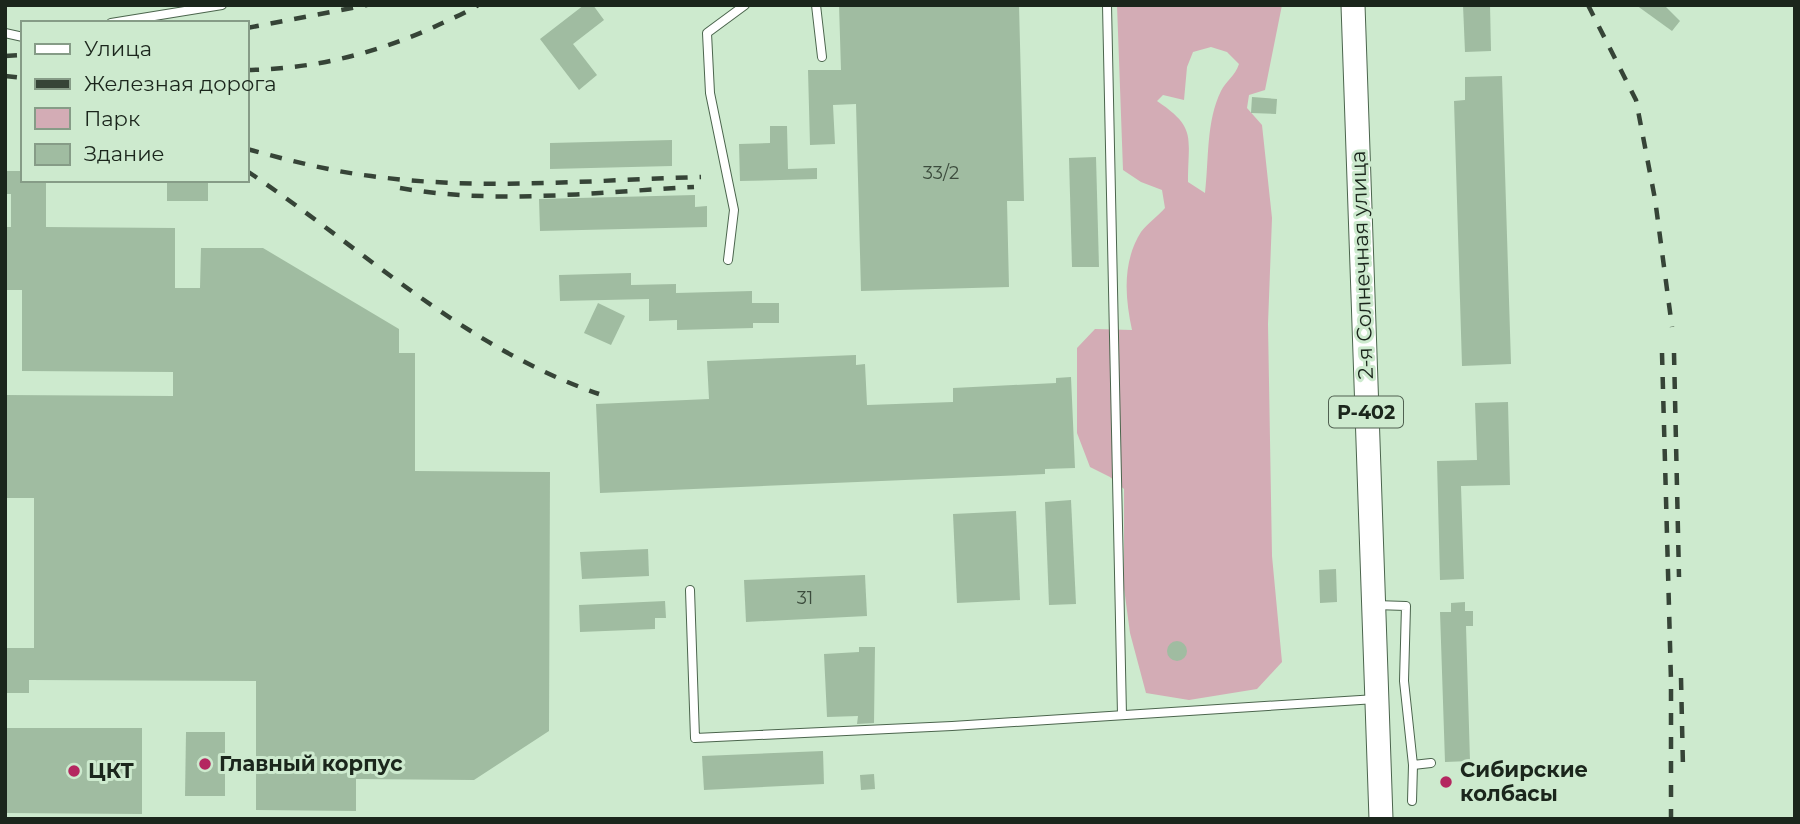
<svg xmlns="http://www.w3.org/2000/svg" width="1800" height="824" font-family="Montserrat,sans-serif">
<style>
.green{fill:#d3acb5;fill-rule:evenodd}
.building{fill:#a0bca1}
.lines{fill:none;stroke-linecap:round;stroke-linejoin:round}
.service-casing{stroke:#4b654d;stroke-width:10}
.primary-casing{stroke:#4b654d;stroke-width:25}
.service{stroke:#fff;stroke-width:8}
.primary{stroke:#fff;stroke-width:23}
.rail{stroke:#364437;stroke-width:4.5;stroke-dasharray:12 12;stroke-linecap:butt}
.poi-dot{fill:#b42760;stroke:#cdeace;stroke-width:2.5}
.labels{text-anchor:middle;stroke-width:6;stroke-linejoin:round;paint-order:stroke}
.number-label{font-size:18px;fill:#3c4c3d}
.shield{fill:#cdeace;stroke:#506151;stroke-width:2}
.shield-label{font-size:19px;font-weight:bold;fill:#1b261c}
.street-label{font-size:21px;fill:#1b261c;stroke:#cdeace}
.poi-label{font-size:21px;font-weight:bold;fill:#1b261c;stroke:#cdeace;text-anchor:start}
</style>
<rect width="100%" height="100%" fill="#cdeace"/>
<path class="green" d="M1117,5H1282L1265,90L1249,95L1247,108L1262,125L1272,218L1268,324L1272,556L1282,662L1257,689L1189,700L1146,693L1130,633L1124,588V489L1110,477L1090,467L1077,433V348L1095,329L1132,330C1125,298 1122,262 1141,232C1147,224 1158,216 1165,208L1162,190L1141,182L1123,170ZM1211,47L1227,52L1239,64C1235,76 1226,81 1221,91C1206,121 1209,160 1205,193L1188,182C1188,136 1197,128 1157,101L1163,95L1184,100L1187,67L1193,52Z"/>
<g class="building">
<path d="M584,5H593L604,20L573,44L597,75L579,90L540,39Z"/>
<path d="M839,5H1019L1024,201H1007L1009,287L861,291L856,104L833,105L835,144L810,145L808,70H841Z"/>
<path d="M1463,5H1490L1491,51L1465,52Z"/>
<path d="M1636,5H1664L1680,21L1672,31Z"/>
<path d="M1502,76L1511,364L1462,366L1454,101L1465,100V77Z"/>
<path d="M1252,97L1277,99L1276,114L1251,113Z"/>
<path d="M770,126H787L788,169L817,168V179L740,181L739,144L770,143Z"/>
<path d="M672,140V166L550,169V143Z"/>
<path d="M1096,157L1099,267H1072L1069,158Z"/>
<path d="M5,171H23V180H46V227L175,228V288H200L201,248H263L399,329V353H415V471L550,472L549,731L474,780L356,779V811L256,810V681L29,680V693H5V648H34V498H5V395L173,396V372L22,371V290H5V227H11V194H5Z"/>
<rect x="167" y="180" width="41" height="21"/>
<path d="M695,195V207L707,206V227L540,231L539,199Z"/>
<path d="M631,273V285L676,284V293L752,291V303H779V323H753V328L677,330V320L649,321V299L560,301L559,275Z"/>
<path d="M598,303L625,316L611,345L584,333Z"/>
<path d="M856,355V365L865,364L867,405L953,402V388L1056,383V378L1071,377L1075,468L1045,469V474L600,493L596,404L709,399L707,361Z"/>
<path d="M1508,402L1510,485L1461,486L1464,579L1440,580L1437,461L1477,460L1475,403Z"/>
<path d="M1071,500L1076,604L1049,605L1045,502Z"/>
<path d="M1016,511L1020,600L957,603L953,514Z"/>
<path d="M648,549L649,576L582,579L580,552Z"/>
<path d="M1336,569L1337,602L1320,603L1319,570Z"/>
<path d="M865,575L867,616L746,622L744,580Z"/>
<path d="M665,601L666,618H655V629L580,632L579,605Z"/>
<path d="M1465,602V611H1473V626H1466L1470,761L1445,762L1440,612H1451V603Z"/>
<circle cx="1177" cy="651" r="10"/>
<path d="M859,647H875L874,723L857,724L858,716L827,717L824,654L859,652Z"/>
<path d="M5,728H142V814L5,813Z"/>
<path d="M186,732H225V796H185Z"/>
<path d="M823,751L824,784L704,790L702,756Z"/>
<path d="M874,774L875,789L861,790L860,775Z"/>
</g>
<g class="lines">
<g class="service-casing">
<g id="service">
<path d="M816,5L822,57"/>
<path d="M1107,5L1122,715"/>
<path d="M111,23L222,5"/>
<path d="M5,33L23,37"/>
<path d="M728,260L734,210L710,93L707,33L745,5"/>
<path d="M690,590L695,738L952,726L1376,699"/>
<path d="M1375,605L1406,606L1404,681L1413,765L1431,763"/>
<path d="M1412,801L1413,765"/>
</g>
</g>
<g class="primary-casing">
<path id="primary" d="M1353,5L1381,819"/>
</g>
<use href="#service" class="service"/>
<use href="#primary" class="primary"/>
<g class="rail">
<path d="M1588,5L1636,100L1655,199L1672,327"/>
<path d="M247,28L367,5"/>
<path d="M5,56L23,55"/>
<path d="M247,70C313,69 374,54 434,27C448,20 464,14 478,5"/>
<path d="M5,76L23,78"/>
<path d="M247,149C288,160 329,171 371,176C479,191 592,180 701,177"/>
<path d="M247,171C363,249 465,348 599,394"/>
<path d="M400,188C496,205 597,192 694,187"/>
<path d="M1662,353L1671,681V819"/>
<path d="M1674,353L1679,577"/>
<path d="M1681,678L1683,768"/>
</g>
</g>
<g class="poi-dot">
<circle cx="205" cy="764" r="7"/>
<circle cx="74" cy="771" r="7"/>
<circle cx="1446" cy="782" r="7"/>
</g>
<g class="labels">
<g class="number-label">
<text x="941" y="179">33/2</text>
<text x="805" y="604">31</text>
</g>
<rect class="shield" x="1329" y="396.5" width="74" height="31" rx="5"/>
<g class="shield-label">
<text x="1366" y="419">Р-402</text>
</g>
<g class="street-label">
<text transform="translate(1362 265) rotate(-92)" y="7">2-я Солнечная улица</text>
</g>
<g class="poi-label">
<text x="219" y="771">Главный корпус</text>
<text x="1460" y="777">Сибирские<tspan x="1460" dy="24">колбасы</tspan></text>
<text x="88" y="778">ЦКТ</text>
</g>
</g>
<rect width="1800" height="824" fill="none" stroke="#1b261c" stroke-width="14"/>
<rect x="21" y="21" width="228" height="161" fill="#cdeace" stroke="#869c87" stroke-width="2"/>
<rect x="35" y="44" width="35" height="10" fill="#ffffff" stroke="#869c87" stroke-width="2"/>
<text x="84" y="56" font-size="21" fill="#1b261c">Улица</text>
<rect x="35" y="79" width="35" height="10" fill="#364437" stroke="#869c87" stroke-width="2"/>
<text x="84" y="91" font-size="21" fill="#1b261c">Железная дорога</text>
<rect x="35" y="108" width="35" height="21" fill="#d3acb5" stroke="#869c87" stroke-width="2"/>
<text x="84" y="126" font-size="21" fill="#1b261c">Парк</text>
<rect x="35" y="144" width="35" height="21" fill="#a0bca1" stroke="#869c87" stroke-width="2"/>
<text x="84" y="161" font-size="21" fill="#1b261c">Здание</text>
</svg>
